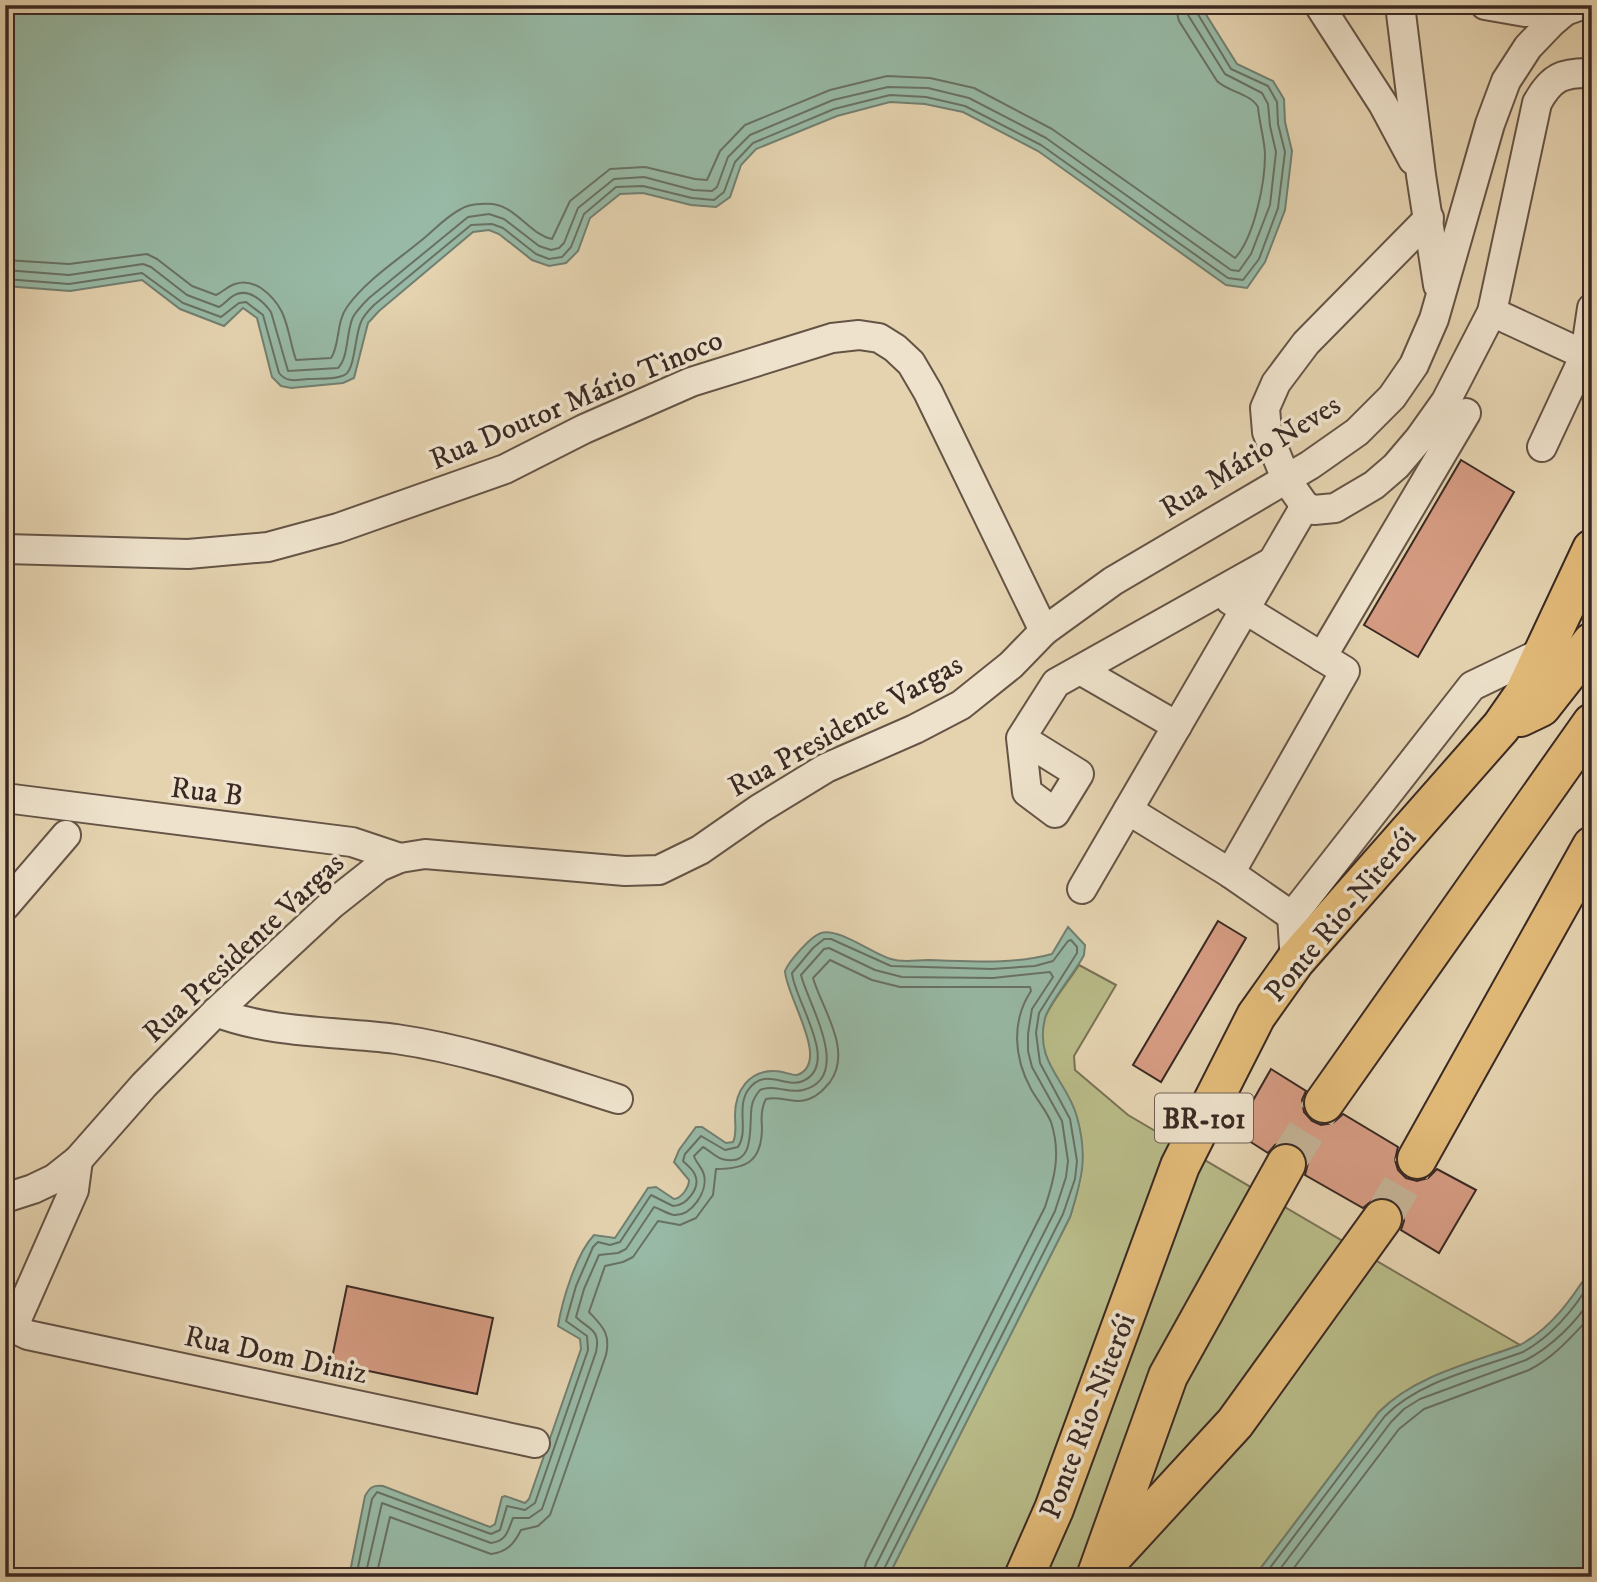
<svg xmlns="http://www.w3.org/2000/svg" width="1597" height="1582" font-family="'IM FELL DW Pica',serif">
<style>
.green{fill:#b8bb88;stroke:#797256;stroke-width:2}
.water{fill:#97b9a5;stroke:#727f71;stroke-width:2}
.lines{fill:none;stroke-linecap:round;stroke-linejoin:round}
.shore{stroke:#687164;stroke-width:2}
.building{fill:#d59b82;stroke:#3a2923;stroke-width:2}
.highway-tunnel{stroke:#c3b194;stroke-width:38;stroke-dasharray:38 19;stroke-linecap:butt}
.minor-casing{stroke:#655446;stroke-width:32}
.highway-casing{stroke:#3a2923;stroke-width:42}
.minor{stroke:#eee2cc;stroke-width:28}
.highway{stroke:#e2ba78;stroke-width:38}
.labels{text-anchor:middle;stroke-width:7;stroke-linejoin:round;paint-order:stroke}
.shield{fill:#eee2cc;stroke:#706056;stroke-width:2}
.shield-label{font-size:28px;font-weight:bold;fill:#3a2923}
.street-label{font-size:30px;fill:#3a2923;stroke:#eee2cc}
</style>
<rect width="100%" height="100%" fill="#e5d3b0"/>
<filter id="stains"><feTurbulence type="fractalNoise" baseFrequency=".00286" numOctaves="4"/><feColorMatrix values="0 0 0 0 .2 0 0 0 0 .09 0 0 0 0 .02 0 0 0 .5 -.17"/></filter>
<radialGradient id="worn" r=".72"><stop offset=".6" stop-color="#630" stop-opacity="0"/><stop offset="1" stop-color="#630" stop-opacity=".3"/></radialGradient>
<path class="green" d="M1079,965L1116,985L1074,1056L1075,1070L1128,1115L1520,1345C1472,1363 1416,1375 1379,1412L1254,1577H888L1070,1217C1081,1181 1088,1153 1076,1116C1066,1083 1029,1054 1046,1015C1054,998 1069,981 1079,965Z"/>
<g class="water">
<path d="M5,5H1200L1237,64L1273,81L1284,99L1285,122L1292,151L1285,210L1265,262L1247,288L1226,285L1038,151L963,112L925,104L890,102L837,116L756,149L741,165L730,197L716,207L691,205L643,193L620,194L590,218L578,251L566,263L549,266L532,260L499,234L489,230L473,232L379,311L368,323L354,378L343,383L291,388L281,386L272,377L257,318L243,308L224,326L180,309L142,280L70,291L5,286Z"/>
<path d="M1068,927L1085,945L1084,955C1075,973 1050,1001 1045,1018C1034,1063 1067,1080 1077,1117C1088,1157 1082,1179 1070,1217L888,1577H349L365,1496C370,1487 373,1485 383,1486L490,1527L495,1524L502,1497L505,1496L525,1503L529,1499L581,1349L580,1339L558,1326C562,1301 576,1254 594,1235L615,1238L648,1188L656,1187L674,1199C682,1198 689,1187 689,1180L674,1162L679,1150L696,1127H702L726,1143L733,1142C737,1134 735,1125 735,1115C735,1091 749,1070 775,1071C783,1071 790,1075 797,1075C832,1063 786,997 785,971C789,961 811,936 821,933C838,927 873,954 891,959C903,963 916,960 928,960C969,961 1012,965 1052,954Z"/>
<path d="M1592,1267V1577H1254L1379,1412C1416,1375 1472,1363 1520,1345C1552,1328 1573,1297 1592,1267Z"/>
</g>
<g class="lines">
<g class="shore">
<path d="M5,260L69,264L147,254L157,259L192,286L216,295C223,292 228,286 235,284C244,281 253,283 261,288C289,308 286,330 296,360L331,358C340,345 336,322 347,307C366,280 398,260 423,239C435,229 447,216 461,209C469,204 483,203 493,204C518,208 529,234 552,239L570,201L610,169L645,167L695,179L707,180L720,151L745,125L830,90L887,76L930,78L974,88L1052,129L1235,258C1254,238 1265,183 1265,155C1265,141 1259,122 1258,107C1250,93 1228,92 1217,81L1179,21L1175,5"/>
<path d="M5,270L69,275L143,264L151,267L187,295L219,307C225,304 230,296 237,294C250,289 264,302 271,312L288,371L338,368C349,357 346,332 353,317C357,310 363,304 369,298L468,217L489,214L504,219L539,246L551,250L559,248L564,243L578,208L614,179L644,177L693,190L712,191L717,187L728,157L750,135L833,100L888,87L928,88L969,98L1046,138L1231,270L1239,271L1251,254L1270,205L1276,152L1270,126L1268,104L1262,93L1225,74L1188,15L1186,5"/>
<path d="M5,279L69,284L142,273L183,303L221,317L239,303L246,302L263,315L279,373C287,383 296,380 308,379C319,378 338,380 346,374C355,367 355,335 361,322C363,316 369,310 374,305L471,225L492,224L503,228L536,254L549,259L562,257L571,247L584,214L616,187L643,186L692,198L714,200L724,192L735,162L753,143L834,109L890,95L926,97L965,106L1041,145L1228,278L1243,280L1259,259L1278,208L1285,152L1278,124L1277,102L1268,86L1231,69L1196,11L1195,5"/>
<path d="M356,1577L372,1499L377,1492L491,1534L500,1530L507,1506L525,1510L535,1503L588,1350L587,1336L566,1321L576,1286L593,1247L598,1242L610,1245L620,1242L651,1195L673,1206C686,1206 701,1188 695,1175C693,1169 687,1165 683,1161L685,1154L701,1136L725,1150L738,1147C749,1131 736,1108 748,1090C765,1066 785,1089 803,1081C841,1064 794,1000 792,973L813,948L824,939H831L891,966L992,969L1035,966L1053,961L1068,941L1071,940L1077,947V953L1039,1013L1036,1033L1040,1063L1070,1119L1077,1161L1075,1179L1063,1214L883,1571L882,1577"/>
<path d="M365,1577L382,1503L491,1543C507,1541 508,1530 513,1518H529L542,1509L596,1352C601,1329 589,1330 576,1317L584,1289L599,1255L618,1253L626,1249L654,1207C661,1209 667,1214 674,1215C692,1216 708,1191 704,1175C702,1167 696,1163 694,1156L703,1147C709,1150 715,1157 722,1159C758,1169 748,1122 752,1105C753,1099 756,1095 760,1090C776,1084 788,1094 803,1090C854,1077 808,1004 801,975L824,949L829,948L875,970L902,977L993,978L1050,972L1053,977L1032,1009L1028,1034V1051L1032,1067L1062,1121L1068,1161L1066,1177L1055,1211L875,1567L874,1577"/>
<path d="M376,1577L390,1517L491,1554C507,1552 514,1544 521,1530L538,1526L550,1515L606,1355C611,1333 602,1326 589,1312L605,1266L623,1262L633,1257L658,1221L680,1225L696,1218L713,1195L716,1169C747,1169 762,1161 762,1127C761,1117 761,1108 766,1099C780,1095 794,1105 809,1099C818,1096 824,1089 830,1082C853,1050 822,1009 813,978L830,960L872,980L900,987H1030L1031,991C1011,1021 1014,1058 1031,1089C1037,1100 1046,1110 1051,1122C1061,1153 1055,1177 1045,1207L866,1562L863,1577"/>
<path d="M1263,1577L1385,1416C1419,1381 1477,1369 1523,1352C1552,1336 1575,1308 1592,1280"/>
<path d="M1274,1577L1391,1422L1404,1409L1420,1399L1526,1360C1551,1347 1577,1322 1592,1297"/>
<path d="M1287,1577L1399,1429L1424,1409L1529,1370C1555,1357 1572,1336 1592,1315"/>
</g>
</g>
<g class="building">
<path d="M1461,460L1514,492L1418,657L1364,625Z"/>
<path d="M1218,921L1246,938L1161,1082L1133,1065Z"/>
<path d="M1271,1069L1306,1091L1302,1100L1304,1112L1312,1121L1321,1125L1333,1123L1343,1114L1398,1147L1395,1160L1398,1170L1406,1178L1417,1181L1428,1178L1437,1169L1476,1190L1439,1253L1401,1230L1404,1221L1402,1211L1394,1201L1385,1197L1374,1199L1363,1208L1305,1175L1308,1163L1305,1153L1297,1145L1285,1142L1275,1145L1268,1153L1235,1132Z"/>
<path d="M347,1286L493,1318L477,1394L331,1363Z"/>
</g>
<g class="lines">
<g class="highway-tunnel">
<path d="M1286,1164L1324,1103"/>
<path d="M1382,1219L1417,1159"/>
</g>
<g class="minor-casing">
<g id="minor">
<path d="M1319,5L1383,104L1413,160"/>
<path d="M1400,5L1421,175L1438,285"/>
<path d="M1485,5L1525,12L1565,11"/>
<path d="M1429,218L1306,343L1276,383L1265,408L1267,432L1286,479L1305,506L1314,510L1335,508L1374,485L1396,466L1419,439L1446,401L1492,312L1537,103C1551,77 1563,72 1592,73"/>
<path d="M1492,312L1585,355"/>
<path d="M1542,447L1585,355L1592,308"/>
<path d="M5,549L188,554L268,547L338,528L505,469L584,429L691,382L832,338L859,335L879,338L895,348L911,363L928,392L1044,631"/>
<path d="M1230,600L1345,671L1230,873"/>
<path d="M1322,657L1466,413"/>
<path d="M1080,670L1177,726"/>
<path d="M1021,738L1079,774L1055,813L1027,792L1021,738L1056,683L1272,562"/>
<path d="M5,798L352,842L400,858"/>
<path d="M1128,810L1230,873L1292,916"/>
<path d="M1082,889L1305,506"/>
<path d="M5,906L66,835"/>
<path d="M1295,961L1292,916L1472,686L1543,652"/>
<path d="M216,1012C272,1034 336,1031 396,1039C472,1050 545,1076 618,1099"/>
<path d="M5,1198L33,1189L54,1179L78,1160L144,1085L216,1012L331,905L379,867L400,858L425,854L625,871L659,870L700,850L759,809L826,768L915,729L961,705L1011,665L1044,631L1113,581L1310,465L1357,432L1392,397L1414,365L1434,319L1490,124L1506,81L1528,47L1552,22L1565,11L1582,5"/>
<path d="M5,1324L28,1335L535,1443"/>
<path d="M13,1328L74,1190L78,1160"/>
</g>
</g>
<g class="highway-casing">
<g id="highway">
<path d="M1520,717L1541,707L1592,642"/>
<path d="M1324,1103L1592,723"/>
<path d="M1417,1159L1592,846"/>
<path d="M1110,1559L1235,1423L1382,1219"/>
<path d="M1024,1577L1054,1509L1180,1166L1256,1016L1295,961L1501,727L1524,694L1592,549"/>
<path d="M1096,1577L1168,1376L1286,1164"/>
</g>
</g>
<use href="#minor" class="minor"/>
<use href="#highway" class="highway"/>
</g>
<g class="labels">
<rect class="shield" x="1155" y="1093.5" width="98" height="49" rx="5"/>
<g class="shield-label">
<text x="1204" y="1128">BR-101</text>
</g>
<g class="street-label">
<text transform="translate(576 399) rotate(-23)" y="10">Rua Doutor Mário Tinoco</text>
<text transform="translate(1250 456) rotate(-32)" y="10">Rua Mário Neves</text>
<text transform="translate(845 725) rotate(-29)" y="10">Rua Presidente Vargas</text>
<text transform="translate(207 791) rotate(7)" y="10">Rua B</text>
<text transform="translate(1340 914) rotate(-50)" y="10">Ponte Rio-Niterói</text>
<text transform="translate(243 947) rotate(-43)" y="10">Rua Presidente Vargas</text>
<text transform="translate(276 1354) rotate(12)" y="10">Rua Dom Diniz</text>
<text transform="translate(1087 1416) rotate(-69)" y="10">Ponte Rio-Niterói</text>
</g>
</g>
<rect width="1597" height="1582" fill="none" stroke="#e5d3b0" stroke-width="28"/>
<rect x="7" y="7" width="1583" height="1568" fill="none" stroke="#3a2923" stroke-width="3.5"/>
<rect x="14" y="14" width="1569" height="1554" fill="none" stroke="#3a2923" stroke-width="2"/>
<rect width="100%" height="100%" filter="url(#stains)"/>
<rect width="100%" height="100%" fill="url(#worn)"/>
</svg>
